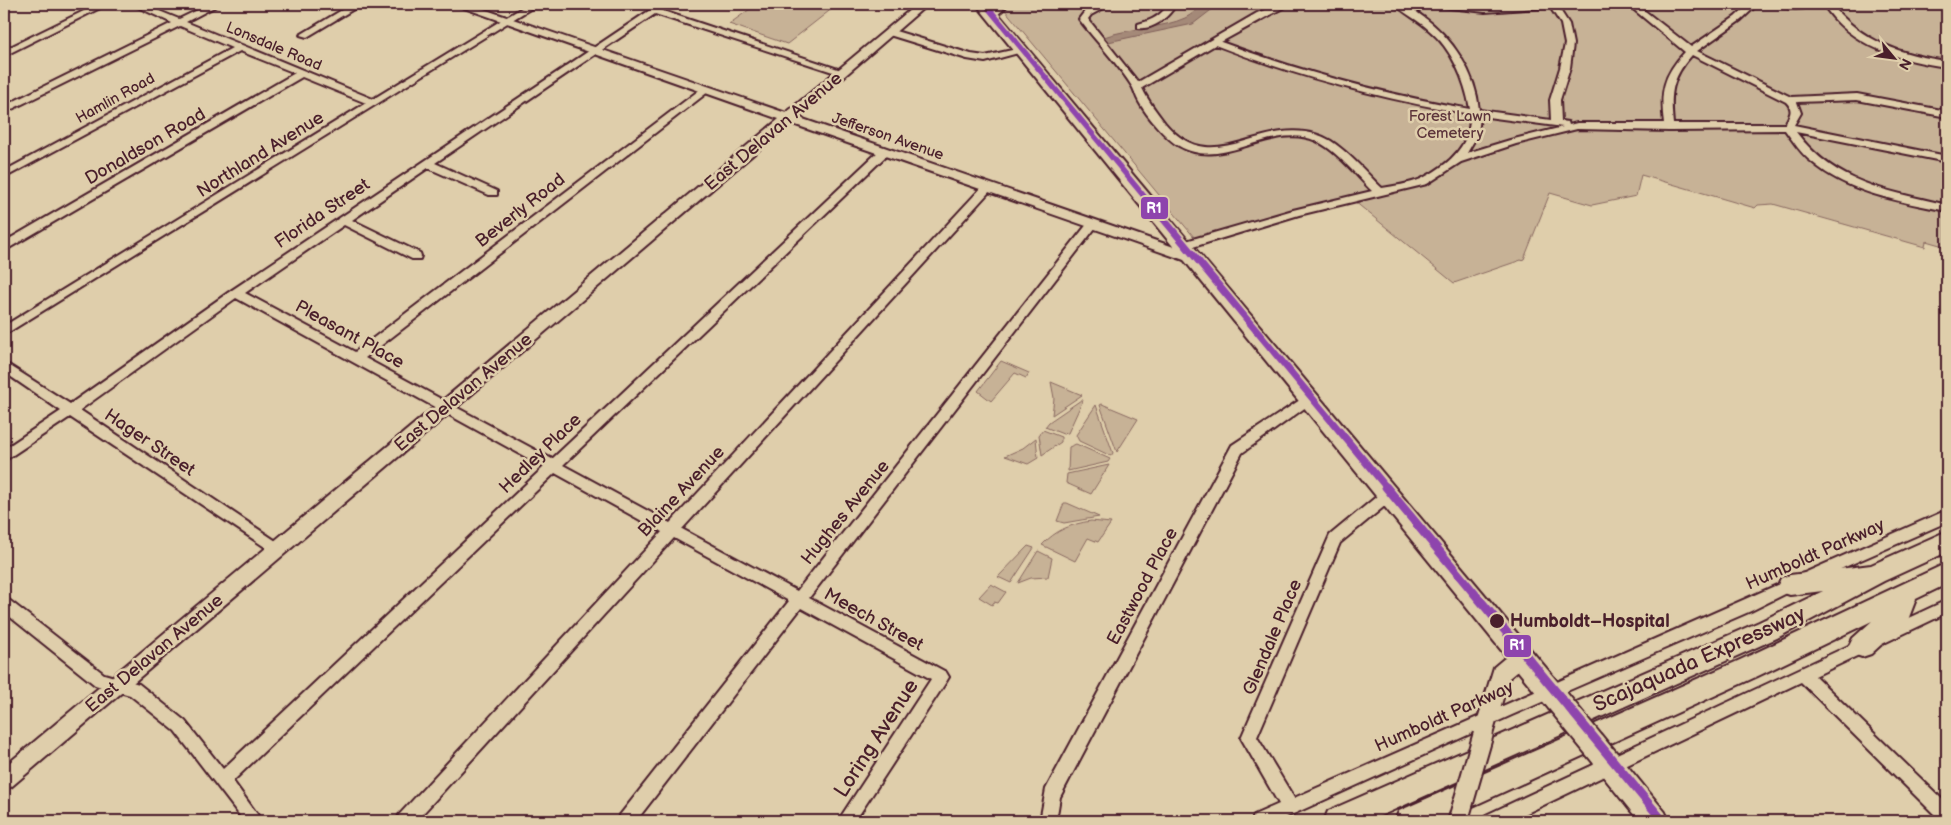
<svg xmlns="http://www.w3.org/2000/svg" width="1951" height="825" font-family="'Balsamiq Sans',sans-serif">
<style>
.green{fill:#c7b296;stroke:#886860}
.water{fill:#a48978;stroke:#805f59}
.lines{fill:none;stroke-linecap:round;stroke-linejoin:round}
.minor-casing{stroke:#4a1f2b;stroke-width:4}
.tertiary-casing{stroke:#4a1f2b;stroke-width:4}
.primary-casing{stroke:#4a1f2b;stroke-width:4}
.trunk-casing{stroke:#4a1f2b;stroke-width:4}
.minor{fill:#dfceab;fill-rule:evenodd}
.tertiary{fill:#dfceab;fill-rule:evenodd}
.primary{fill:#dfceab;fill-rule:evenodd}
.trunk{fill:#dfceab;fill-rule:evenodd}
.tertiary-bridge-casing{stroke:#4a1f2b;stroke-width:23;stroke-linecap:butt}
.primary-bridge-casing{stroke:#4a1f2b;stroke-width:28;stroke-linecap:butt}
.tertiary-bridge{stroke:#dfceab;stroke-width:19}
.primary-bridge{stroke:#dfceab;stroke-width:24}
.rail-1-far2-casing{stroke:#dfceab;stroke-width:9}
.rail-1-far1-casing{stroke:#dfceab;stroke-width:11}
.rail-1-casing{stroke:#dfceab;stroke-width:12}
.rail-1-far2{stroke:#8e44ad;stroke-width:5.5}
.rail-1-far1{stroke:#8e44ad;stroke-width:7}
.rail-1{stroke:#8e44ad;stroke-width:9}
.stop-dot{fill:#4a1f2b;stroke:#dfceab;stroke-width:2}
.labels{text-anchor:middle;stroke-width:5;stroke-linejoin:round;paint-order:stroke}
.far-street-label{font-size:15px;fill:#4a1f2b;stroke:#dfceab}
.far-park-label{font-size:15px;fill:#5d353b;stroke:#dfceab}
.street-label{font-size:18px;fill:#4a1f2b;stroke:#dfceab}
.stop-label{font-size:18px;font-weight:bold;fill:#4a1f2b;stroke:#dfceab;text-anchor:start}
.near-street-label{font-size:21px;fill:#4a1f2b;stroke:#dfceab}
.line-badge{stroke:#dfceab;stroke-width:2}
.badge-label{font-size:14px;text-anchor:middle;font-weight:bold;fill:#fff}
</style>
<rect width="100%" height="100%" fill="#dfceab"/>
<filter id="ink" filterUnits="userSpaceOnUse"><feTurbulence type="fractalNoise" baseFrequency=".02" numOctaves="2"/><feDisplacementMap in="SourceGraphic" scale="10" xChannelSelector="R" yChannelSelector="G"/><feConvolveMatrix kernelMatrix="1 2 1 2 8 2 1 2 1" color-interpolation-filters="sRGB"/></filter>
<g filter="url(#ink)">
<g class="green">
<path d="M757,4H838L787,44L729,24Z"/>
<path d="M1000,4H1947V247L1926,241L1925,247L1773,204L1758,205L1755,208L1641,175L1636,196L1592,205L1550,193L1524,259L1454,283L1354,201L1199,243Z"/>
<path d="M1001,361L1029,373L1026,378L1015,373L991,401L978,391Z"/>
<path d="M1051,382L1082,395L1052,415L1054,398Z"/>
<path d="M1081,400H1083L1068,433L1063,434L1045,427L1049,422Z"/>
<path d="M1102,404L1138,419L1117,452L1100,405Z"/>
<path d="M1096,405L1113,453L1111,456L1079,441L1076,435Z"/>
<path d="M1043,430L1061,437V442L1042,455L1039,435Z"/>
<path d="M1036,438L1038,458L1028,464L1005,456L1023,448Z"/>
<path d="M1076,444L1110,459L1108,462L1068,471L1069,447Z"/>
<path d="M1109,465L1091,494L1066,483L1067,474Z"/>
<path d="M1064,503H1067L1099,517L1064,523L1057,521Z"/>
<path d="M1091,521L1111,523L1098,542L1088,538L1075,561L1042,545C1056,530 1071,524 1091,521Z"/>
<path d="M1028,546L1034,548L1011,583L998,577Z"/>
<path d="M1038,551L1052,558L1048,577L1031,578L1018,583Z"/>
<path d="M991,584L1006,592L998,603L994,602L992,605L979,597Z"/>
</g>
<path class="water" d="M1204,4H1219L1193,24L1108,42L1104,37C1129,28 1164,28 1185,18C1192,15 1198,8 1204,4Z"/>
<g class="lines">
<g class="minor-casing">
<g id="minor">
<path d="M98,4H108L4,56V50Z"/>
<path d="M131,4H142L179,19L210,4H220L186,22L373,99L528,4H538L4,335V326L366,103L302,77L4,251V242L295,73L240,51L4,178V171L232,48L180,26L4,113V106L172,23Z"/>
<path d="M352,4H362L307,37L300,35Z"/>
<path d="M659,4H668L660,10L847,72L845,74H839L655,14L435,163L497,191V195H489L428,168L352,220L420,253L421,256L420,259H412L344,225L245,293L355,352L702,88H708V92L365,358L552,459L880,150H888V154L563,465L670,523L983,186H991V190L682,529L797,591L1088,223H1096L1097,225L1096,227L809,598L946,672L949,677L946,682L855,821H838L931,679L801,608L636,821H618L620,815L789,601L674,538L416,821H397L399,815L662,532L555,473L233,781L262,821H244L175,731L130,695L95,685L4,612V598L9,600L104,674L139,684L185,721L223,769L544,467L236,298L80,410L282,545L284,549L282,553L277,555L70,417L4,461V449L61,411L4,372V362L70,404L232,290Z"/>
<path d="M1000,4H1009L995,17H989V13Z"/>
<path d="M1101,4H1111L1091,15L1088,19L1138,82L1257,13L1279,4H1290L1221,42C1302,72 1384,94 1470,109C1465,80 1452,49 1429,30C1419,20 1404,14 1395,4C1406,3 1413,9 1422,16C1452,37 1476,73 1479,110L1551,120L1550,100L1560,68L1565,44L1561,24L1550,7L1485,12L1441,7L1437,4L1485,6L1565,4L1558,7L1569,24L1573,44L1570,68L1560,100L1561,121L1568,122L1569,125L1577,123H1664C1660,92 1663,75 1685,52L1627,4H1636L1691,47L1735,17L1749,4H1758L1741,20L1697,51L1791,97L1857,94L1947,111V117L1857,100L1797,102L1801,113L1794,125L1947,156V162L1796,132C1836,185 1887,190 1947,205V211C1902,202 1848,193 1812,162C1801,154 1793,141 1785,130L1669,131L1577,129L1516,144L1461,162L1427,184L1299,215L1183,250L1179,249L1178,246L1179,243L1293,210L1372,191C1356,175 1336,150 1316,141C1271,121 1224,172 1179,146C1166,139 1146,115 1139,102C1136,97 1135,92 1133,88C1118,63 1096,42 1079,19L1085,11ZM1215,45C1298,77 1382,99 1470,114C1472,146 1447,166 1421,179C1409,184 1394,186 1382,188C1366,173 1340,141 1318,135C1258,116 1213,180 1165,123C1156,111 1148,101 1142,88ZM1692,55L1786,102C1794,110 1790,115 1785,124H1673C1670,94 1671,78 1692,55ZM1480,116L1563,127L1510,140L1467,153L1478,134Z"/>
<path d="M1163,4H1171L1173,9C1165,20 1152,30 1138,28V24C1149,21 1157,18 1165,9Z"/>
<path d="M1777,4H1817C1809,10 1785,11 1777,4Z"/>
<path d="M1823,4H1831C1861,41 1901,55 1947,61V67C1901,61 1849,46 1823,4Z"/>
<path d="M889,29L971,54L985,56L1021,48L1026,51L985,62L967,59L886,34L885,32Z"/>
<path d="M1309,394L1313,396L1315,399L1313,402L1242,453L1060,797L1056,821H1040L1046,789L1232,445Z"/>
<path d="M1387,491L1392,492L1394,496L1392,500L1340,543L1257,737L1294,798L1947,510V522L1795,589L1751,611L1512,715L1278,821H1252L1254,815L1279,804L1241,738L1330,535L1382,492Z"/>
<path d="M1947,600V613L1815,676L1947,804V821H1941L1801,682L1510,821H1484L1486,815Z"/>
</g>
</g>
<g class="tertiary-casing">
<g id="tertiary">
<path d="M453,4H469L786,113L917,4H928L797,117L1197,255L1199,258L1197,261H1187L790,123L11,787L4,790V767L779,119Z"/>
<path d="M1520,648L1527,651L1530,657L1527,663L1509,678L1490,742L1483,745L1476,742L1473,735L1494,667L1513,651Z"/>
</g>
</g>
<g class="primary-casing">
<g id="primary">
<path d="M976,4H990L1567,693L1570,701L1567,709L1558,712L1549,709Z"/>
<path d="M1603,744L1612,747L1665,812L1669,821H1639L1594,765L1590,756L1594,747Z"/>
</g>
</g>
<g class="trunk-casing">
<g id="trunk">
<path d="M1947,531V552L1884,581L1777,638L1369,821H1324L1328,811L1759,622L1823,591L1790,595L1781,592L1778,585L1781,578L1790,575L1871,565Z"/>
<path d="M1947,563V584L1916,599L1908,620L1871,654L1862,657L1853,654L1849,646L1853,638L1872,621L1758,676L1440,821H1395L1399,811L1740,660Z"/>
</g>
</g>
<use href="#minor" class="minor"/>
<use href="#tertiary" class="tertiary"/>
<use href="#primary" class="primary"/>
<use href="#trunk" class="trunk"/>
<g class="tertiary-bridge-casing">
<path id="tertiary-bridge" d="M1458,821L1483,735"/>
</g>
<g class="primary-bridge-casing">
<path id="primary-bridge" d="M1558,701L1603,756"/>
</g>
<use href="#tertiary-bridge" class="tertiary-bridge"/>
<use href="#primary-bridge" class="primary-bridge"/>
<g class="rail-1-far2-casing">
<path id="rail-1-far2" d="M985,4L1162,218"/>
</g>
<g class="rail-1-far1-casing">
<path id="rail-1-far1" d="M1161,216L1387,488"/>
</g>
<g class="rail-1-casing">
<path id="rail-1" d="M1386,487L1663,821"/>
</g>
<use href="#rail-1-far2" class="rail-1-far2"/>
<use href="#rail-1-far1" class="rail-1-far1"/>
<use href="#rail-1" class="rail-1"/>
</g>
</g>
<circle class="stop-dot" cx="1497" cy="621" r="8"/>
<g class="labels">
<g class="far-street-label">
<text transform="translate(274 46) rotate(23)" y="5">Lonsdale Road</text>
<text transform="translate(115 98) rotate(-29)" y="5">Hamlin Road</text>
<text transform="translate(888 136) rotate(19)" y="5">Jefferson Avenue</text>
</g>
<g class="far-park-label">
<text x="1450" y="121">Forest Lawn<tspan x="1450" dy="17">Cemetery</tspan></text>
</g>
<g class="street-label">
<text transform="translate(773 131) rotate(-40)" y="6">East Delavan Avenue</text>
<text transform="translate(145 146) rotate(-30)" y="6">Donaldson Road</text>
<text transform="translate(260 154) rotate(-32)" y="6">Northland Avenue</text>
<text transform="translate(520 210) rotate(-38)" y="6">Beverly Road</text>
<text transform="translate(322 213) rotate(-34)" y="6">Florida Street</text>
<text transform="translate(350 334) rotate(29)" y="6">Pleasant Place</text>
<text transform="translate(463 392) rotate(-40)" y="6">East Delavan Avenue</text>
<text transform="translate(150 442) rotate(34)" y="6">Hager Street</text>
<text transform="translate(540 453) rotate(-44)" y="6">Hedley Place</text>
<text transform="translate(681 491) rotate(-47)" y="6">Blaine Avenue</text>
<text transform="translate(845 512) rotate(-51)" y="6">Hughes Avenue</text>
<text transform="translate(1815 554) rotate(-24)" y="6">Humboldt Parkway</text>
<text transform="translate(1142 586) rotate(-62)" y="6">Eastwood Place</text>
<text transform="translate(874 619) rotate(29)" y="6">Meech Street</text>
<text transform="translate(1272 637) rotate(-67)" y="6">Glendale Place</text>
<text transform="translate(154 653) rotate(-40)" y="6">East Delavan Avenue</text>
<text transform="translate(1444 716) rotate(-24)" y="6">Humboldt Parkway</text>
</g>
<g class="stop-label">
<text x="1510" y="627">Humboldt–Hospital</text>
</g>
<g class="near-street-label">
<text transform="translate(1699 659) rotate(-24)" y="7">Scajaquada Expressway</text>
<text transform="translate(876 738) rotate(-57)" y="7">Loring Avenue</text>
</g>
</g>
<g class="line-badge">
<rect x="1140" y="196" width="29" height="24" rx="5" fill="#8e44ad"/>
<rect x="1503" y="634" width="29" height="24" rx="5" fill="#8e44ad"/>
</g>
<g class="badge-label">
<text x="1154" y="213">R1</text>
<text x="1517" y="650">R1</text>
</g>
<rect width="1951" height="825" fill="none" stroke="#dfceab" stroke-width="20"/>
<rect x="10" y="10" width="1931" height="805" fill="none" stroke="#4a1f2b" stroke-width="2" filter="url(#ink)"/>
<g transform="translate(1894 58) rotate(119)" stroke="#dfceab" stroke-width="4" paint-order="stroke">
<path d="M0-4L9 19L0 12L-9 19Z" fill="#4a1f2b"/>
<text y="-8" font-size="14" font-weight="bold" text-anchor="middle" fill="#4a1f2b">N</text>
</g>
</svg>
